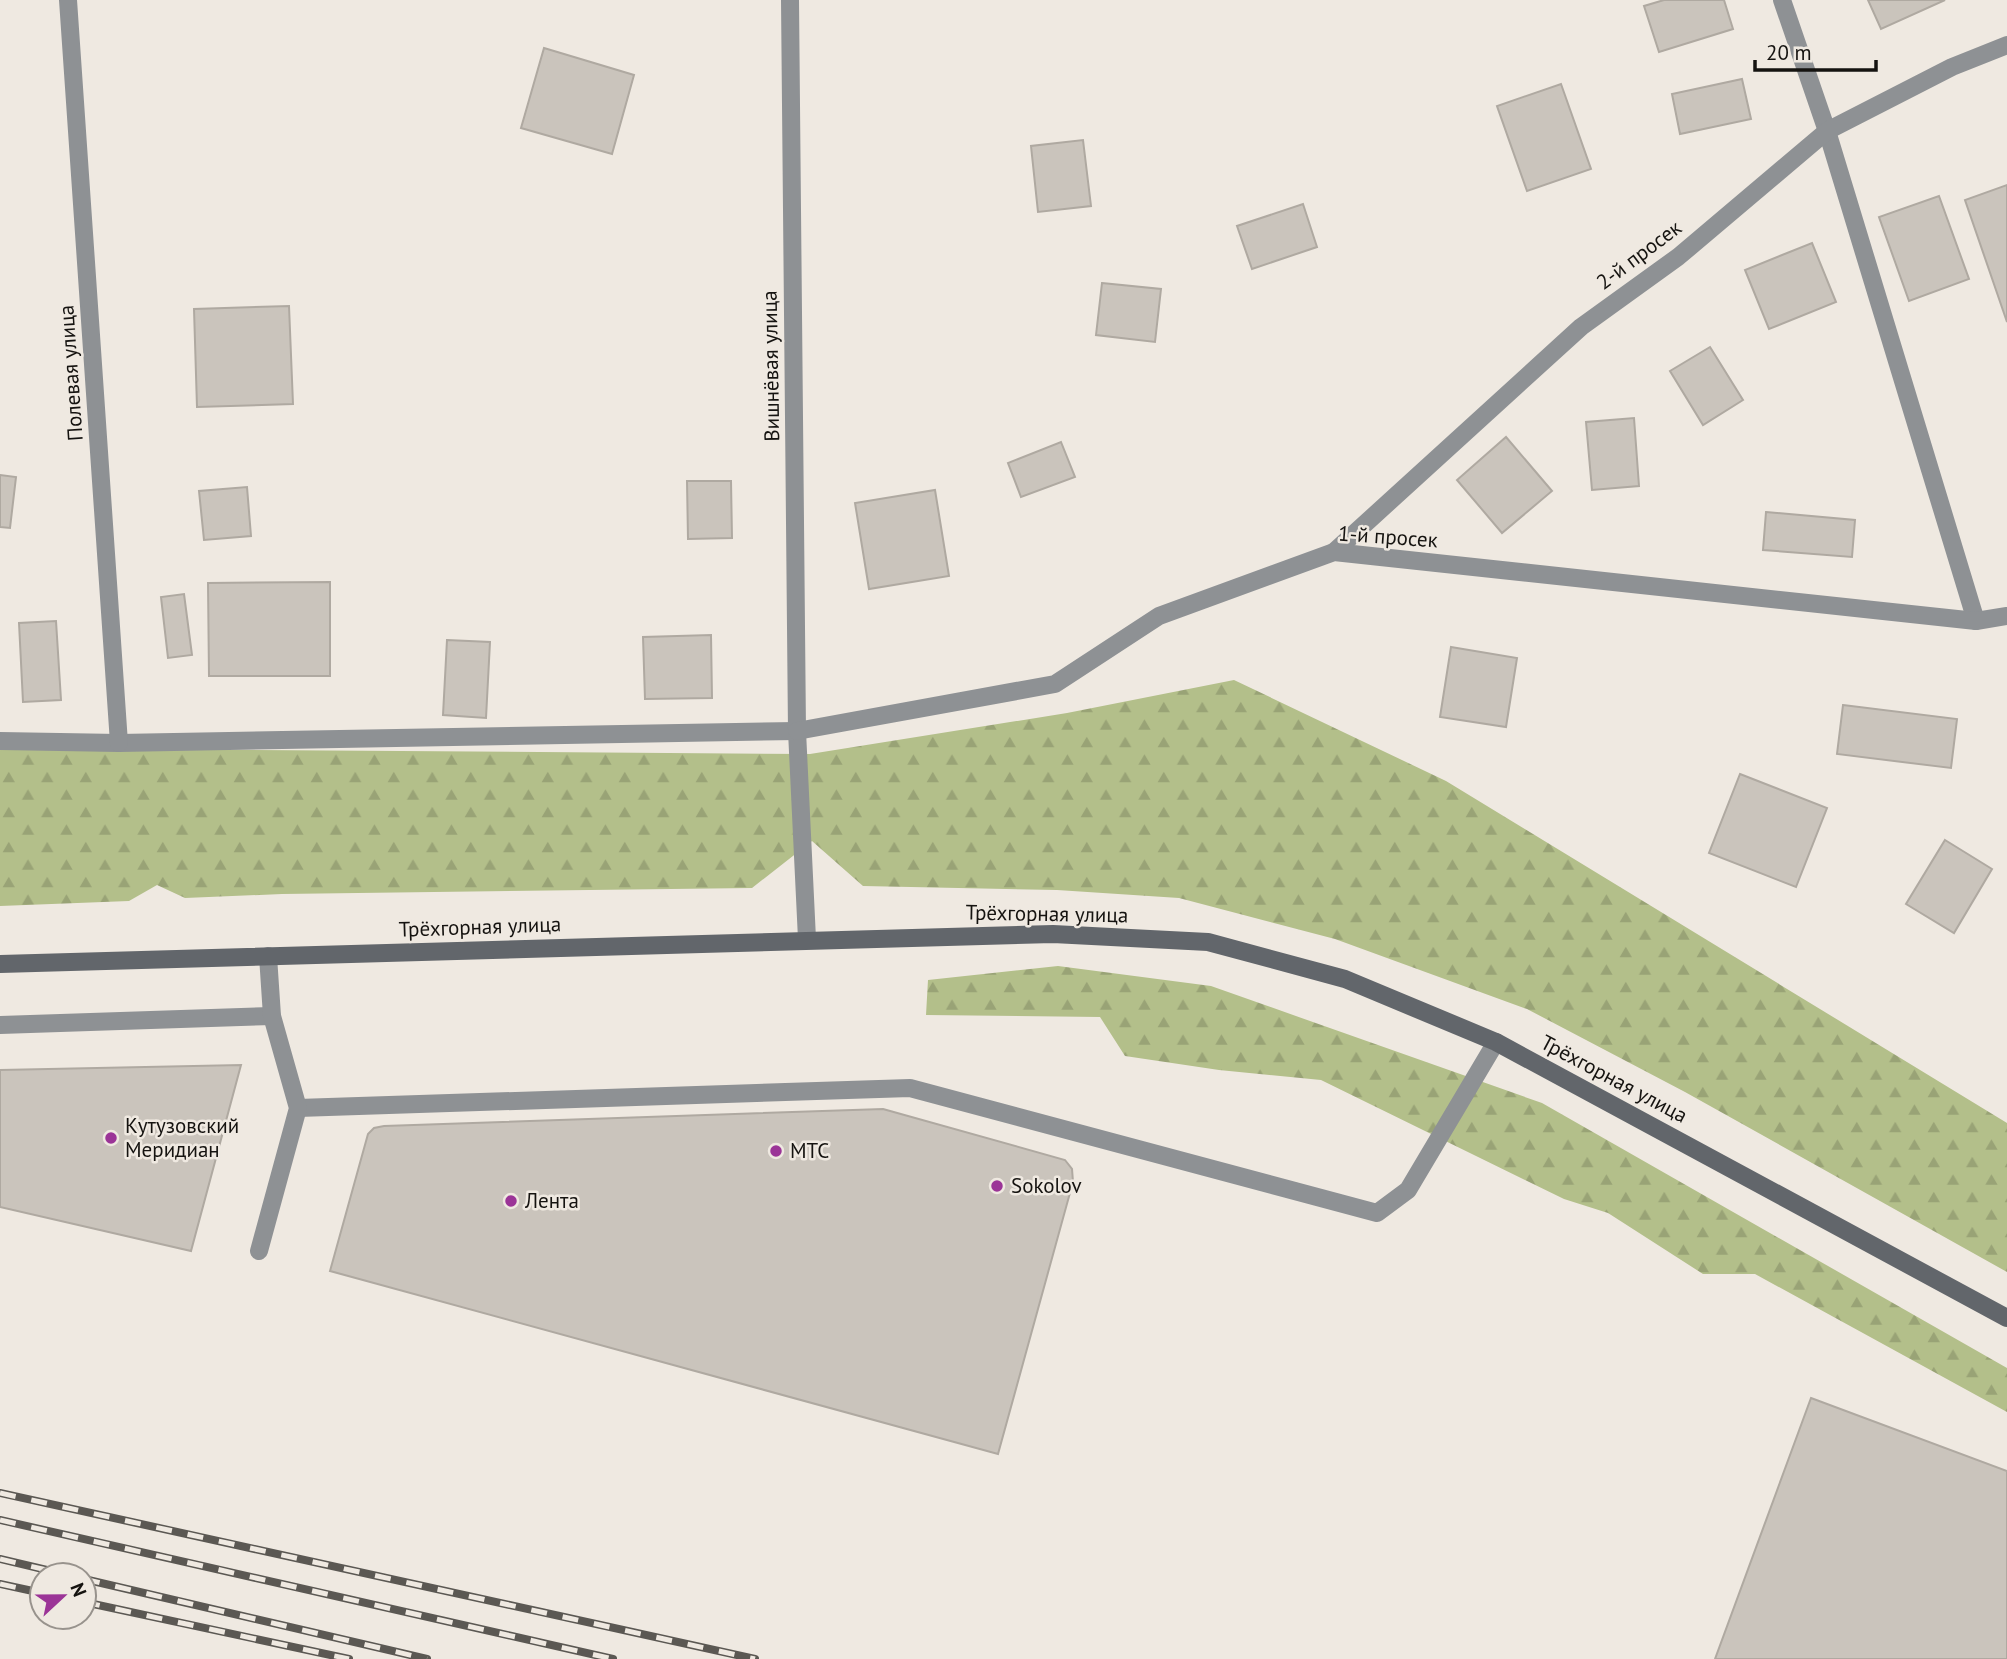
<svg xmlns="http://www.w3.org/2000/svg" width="2007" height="1659" font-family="'PT Sans',sans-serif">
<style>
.forest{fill:url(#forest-firs)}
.building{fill:#cac4bc;stroke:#afa9a1;stroke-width:2}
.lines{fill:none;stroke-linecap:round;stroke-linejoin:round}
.lane{stroke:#8e9194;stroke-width:18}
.street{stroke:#8e9194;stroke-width:18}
.secondary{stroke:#62666b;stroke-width:18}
.rail-casing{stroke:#5b5853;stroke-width:8}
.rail{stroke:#efe9e1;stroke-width:5;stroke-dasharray:16;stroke-linecap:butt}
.poi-dot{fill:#9b3497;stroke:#efe9e1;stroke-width:2.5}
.labels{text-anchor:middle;stroke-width:5;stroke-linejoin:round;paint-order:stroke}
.street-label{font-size:21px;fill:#151310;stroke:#efe9e1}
.poi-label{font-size:21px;fill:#151310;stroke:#efe9e1;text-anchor:start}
</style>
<defs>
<pattern id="forest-firs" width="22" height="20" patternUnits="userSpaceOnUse" patternTransform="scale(1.75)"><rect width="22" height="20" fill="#b3bf8a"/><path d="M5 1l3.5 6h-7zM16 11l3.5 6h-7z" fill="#99a376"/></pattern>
</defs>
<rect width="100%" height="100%" fill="#efe9e1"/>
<g class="forest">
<path d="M1234,680L1446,781L2007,1123V1272L1685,1092L1527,1009L1335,939L1179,898L1057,890L863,886L812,841L752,888L282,894L185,898L157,885L129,901L0,906V748L810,754L1067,713Z"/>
<path d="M1058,966L1211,986L1542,1103L2007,1368V1412L1755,1274H1703L1608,1213L1564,1199L1321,1080L1219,1070L1125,1056L1100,1017L926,1015L928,980Z"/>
</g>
<g class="building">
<path d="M1664,0H1724L1733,29L1659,52L1644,6Z"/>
<path d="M1868,0H1945L1881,29Z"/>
<path d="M544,48L634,75L612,154L521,128Z"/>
<path d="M1742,79L1751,119L1680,134L1672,94Z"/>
<path d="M1561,84L1591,169L1527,191L1497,106Z"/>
<path d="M1083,140L1091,206L1038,212L1031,146Z"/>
<path d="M2007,185V322L1965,200Z"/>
<path d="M1939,196L1969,279L1909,301L1879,217Z"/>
<path d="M1303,204L1317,247L1252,269L1237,226Z"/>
<path d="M1812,243L1836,302L1769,329L1745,270Z"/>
<path d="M1102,283L1161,289L1155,342L1096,335Z"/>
<path d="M289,306L293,404L197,407L194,309Z"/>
<path d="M1710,347L1743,400L1703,425L1670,371Z"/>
<path d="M1634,418L1639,486L1592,490L1586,422Z"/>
<path d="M1506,437L1552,491L1502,533L1457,480Z"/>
<path d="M1061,442L1075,477L1021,497L1008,463Z"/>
<path d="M0,475L16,477L10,528L0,527Z"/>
<path d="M687,481H731L732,538L688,539Z"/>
<path d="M247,487L251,536L204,540L199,491Z"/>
<path d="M935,490L949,576L869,589L855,503Z"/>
<path d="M1766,512L1855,520L1852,557L1763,550Z"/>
<path d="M330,582V676H209L208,583Z"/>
<path d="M184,594L192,655L168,658L161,597Z"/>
<path d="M56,621L61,700L23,702L19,623Z"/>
<path d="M711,635L712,698L645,699L643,637Z"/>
<path d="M447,640L490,642L486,718L443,715Z"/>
<path d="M1451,647L1517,658L1506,727L1440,717Z"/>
<path d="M1843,705L1957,719L1951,768L1837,754Z"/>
<path d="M1740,774L1827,808L1796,887L1709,853Z"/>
<path d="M1945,840L1992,869L1954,933L1906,904Z"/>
<path d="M241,1065L191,1251L0,1207V1070Z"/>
<path d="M883,1109L1065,1160L1072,1169L1073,1182L998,1454L330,1271L368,1134L374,1128L384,1126Z"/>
<path d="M1811,1398L2007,1471V1659H1715Z"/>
</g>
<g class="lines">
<g class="lane">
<path d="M0,741L119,743L797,731"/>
<path d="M0,1025L272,1016"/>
<path d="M298,1108L910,1088L1377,1213L1408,1190L1496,1042"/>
<path d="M259,1251L298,1108L272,1016L268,956"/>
</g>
<g class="street">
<path d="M68,0L119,743"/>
<path d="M790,0L797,731L807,939"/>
<path d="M1782,0L1827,131L1976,621"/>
<path d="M1334,552L1581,327L1678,257L1827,131L1952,67L2007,45"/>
<path d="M797,731L1055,684L1159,616L1334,552L1976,621L2007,616"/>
</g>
<path class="secondary" d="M0,964L1053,934L1208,942L1345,979L1496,1042L2007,1318"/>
<g class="rail-casing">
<g id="rail">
<path d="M0,1493L755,1659"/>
<path d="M0,1520L613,1659"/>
<path d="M0,1559L68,1575"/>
<path d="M84,1579L427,1659"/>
<path d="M0,1584L42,1593"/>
<path d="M84,1602L349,1659"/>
</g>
</g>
<use href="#rail" class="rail"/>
</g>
<g class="poi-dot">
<circle cx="111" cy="1138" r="7"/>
<circle cx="776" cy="1151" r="7"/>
<circle cx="997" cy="1186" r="7"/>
<circle cx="511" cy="1201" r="7"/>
</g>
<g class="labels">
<g class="street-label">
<text transform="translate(1639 255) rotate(-37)" y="7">2-й просек</text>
<text transform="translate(771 366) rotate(-91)" y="7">Вишнёвая улица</text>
<text transform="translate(71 373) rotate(-94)" y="7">Полевая улица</text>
<text transform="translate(1388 537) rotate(4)" y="7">1-й просек</text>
<text transform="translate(1047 914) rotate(1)" y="7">Трёхгорная улица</text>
<text transform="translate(480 927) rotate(-2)" y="7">Трёхгорная улица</text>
<text transform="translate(1614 1079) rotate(28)" y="7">Трёхгорная улица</text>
</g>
<g class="poi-label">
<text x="125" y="1133">Кутузовский<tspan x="125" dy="24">Меридиан</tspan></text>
<text x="790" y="1158">МТС</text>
<text x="1011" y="1193">Sokolov</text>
<text x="525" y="1208">Лента</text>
</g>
</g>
<g transform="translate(63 1596) rotate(68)"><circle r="33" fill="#efe9e1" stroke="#98938d" stroke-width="2"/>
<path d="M0-5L12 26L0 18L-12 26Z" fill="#9b3497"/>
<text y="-10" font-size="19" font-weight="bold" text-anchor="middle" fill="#151310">N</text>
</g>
<path d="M1755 60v10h121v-10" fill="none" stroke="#151310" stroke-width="3.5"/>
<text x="1766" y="60" font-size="21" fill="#151310" stroke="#efe9e1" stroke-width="5" paint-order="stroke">20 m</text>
</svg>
